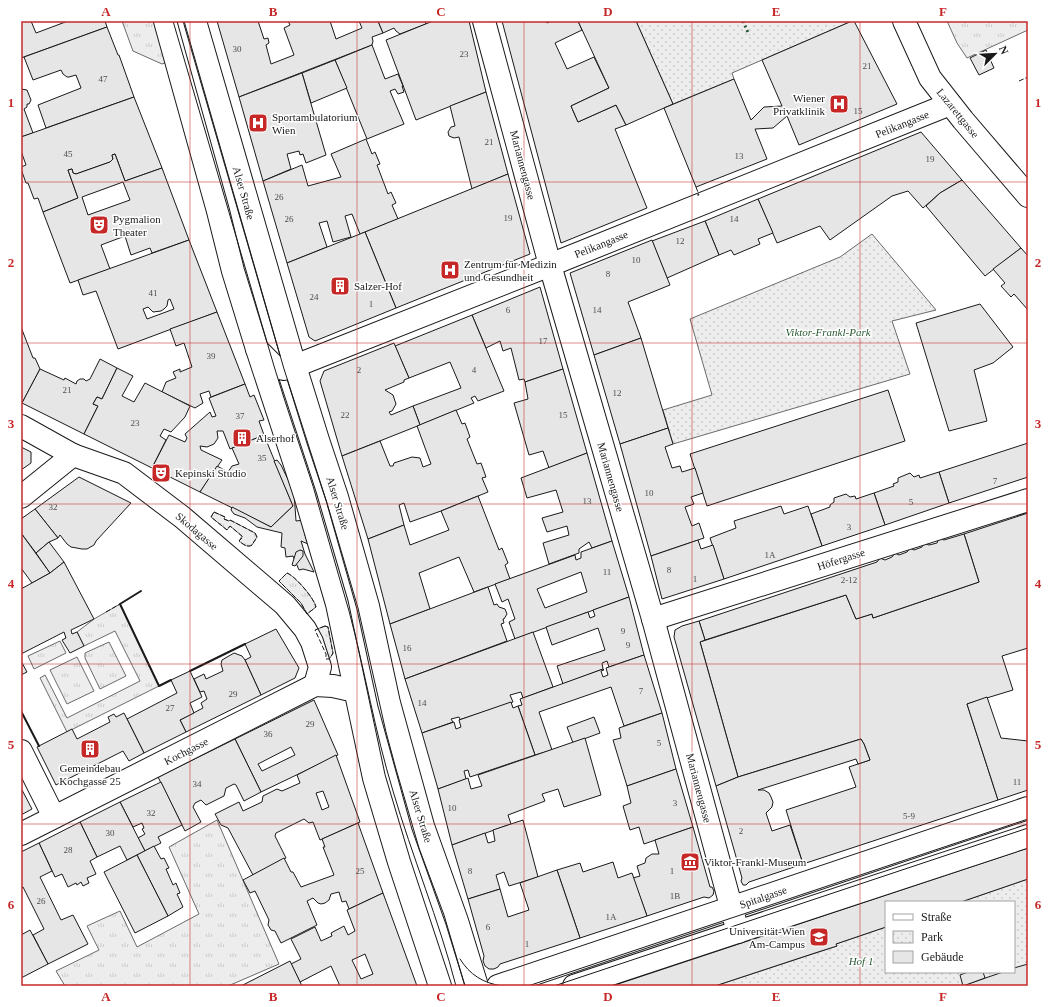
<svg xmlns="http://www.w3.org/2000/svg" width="1049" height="1007" font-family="'Times New Roman',serif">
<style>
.grass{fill:url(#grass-tufts);stroke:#6a6a6a}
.park{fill:url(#park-dots);stroke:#6a6a6a}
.building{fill:#e6e6e6;stroke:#1a1a1a;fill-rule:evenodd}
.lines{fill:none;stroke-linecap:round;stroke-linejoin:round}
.minor-casing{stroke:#1a1a1a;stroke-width:24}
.major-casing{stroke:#1a1a1a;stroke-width:24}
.minor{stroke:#fff;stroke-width:22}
.major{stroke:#fff;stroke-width:22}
.tram{stroke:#1a1a1a;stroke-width:1}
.hedge{stroke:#2b5a34;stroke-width:3;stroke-dasharray:2 3;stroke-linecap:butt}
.fence{stroke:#1a1a1a;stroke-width:1;stroke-dasharray:5 2;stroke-linecap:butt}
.wall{stroke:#1a1a1a;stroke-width:2}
.grid{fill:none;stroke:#c62828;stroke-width:1;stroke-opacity:0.55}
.labels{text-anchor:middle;stroke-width:3;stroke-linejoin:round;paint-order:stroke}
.number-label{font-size:9px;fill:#4d4d4d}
.poi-label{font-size:11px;fill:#1a1a1a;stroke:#fff;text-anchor:start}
.street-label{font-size:11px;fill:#1a1a1a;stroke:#fff}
.park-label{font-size:11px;font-style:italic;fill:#2b5a34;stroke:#fff}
.neatline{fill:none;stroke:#c62828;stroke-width:1.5}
.grid-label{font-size:13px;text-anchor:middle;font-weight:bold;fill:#c62828}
</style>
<defs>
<pattern id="grass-tufts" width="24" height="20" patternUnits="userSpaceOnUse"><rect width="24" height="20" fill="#ededed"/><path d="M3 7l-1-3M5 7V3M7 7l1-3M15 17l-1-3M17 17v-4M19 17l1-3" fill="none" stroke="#cbcbcb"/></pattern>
<pattern id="park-dots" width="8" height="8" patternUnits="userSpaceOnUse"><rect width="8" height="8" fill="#ededed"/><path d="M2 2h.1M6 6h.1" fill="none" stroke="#cbcbcb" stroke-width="1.8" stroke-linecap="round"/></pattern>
</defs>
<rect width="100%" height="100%" fill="#fff"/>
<g class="grass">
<path d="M122,21H156L168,62L162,64L133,51Z"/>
<path d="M947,21H1028V30L967,58L957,43Z"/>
<path d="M214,512L225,517L224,519L229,521L230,520L255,533L257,537L252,545C247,548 243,544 239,541L242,536L230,526L227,530L211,517Z"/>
<path d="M287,573C295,576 314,598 316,607L307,614L301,603L279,581Z"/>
<path d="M120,604L159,686L67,732L40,678L45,675L67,718L140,681L115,631L84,646L77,632L94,619Z"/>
<path d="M325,626L328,627L333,653L332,655L329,659L315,630Z"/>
<path d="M60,641L66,653L34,669L28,656Z"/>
<path d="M109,642L126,676L100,689L85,658V653Z"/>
<path d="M77,657L94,691L67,704L50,670Z"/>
<path d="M217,820L279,964L228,986H65L56,971L99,950L87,926L120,911L137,947L199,914L169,847Z"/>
</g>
<g class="park">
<path d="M636,21H852L732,73L734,79L673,104Z"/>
<path d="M872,234L936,310L892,321L910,374L673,444L663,410L712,395L690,319L840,257Z"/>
<path d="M1028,879V986H715L837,946L836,944L886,927V972H1014V902H961Z"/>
</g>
<g class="building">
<path d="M21,21H31L36,33L68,21H105L107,27L21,58Z"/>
<path d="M217,21H258L264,39L268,38L269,43L266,45L271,64L294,55L284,28L290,25L288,21H330L336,39L362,28L359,21H378L383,33L372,37L373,41L372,45L239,97Z"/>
<path d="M378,21H425L426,24L400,34L396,31L394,28L383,33Z"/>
<path d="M433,21H469L486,92L416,120L386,40Z"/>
<path d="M502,21H546L547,23L551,21H578L582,30L555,43L567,69L594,57L609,88L571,106L578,122L616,105L626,125L615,129L647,208L561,243Z"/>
<path d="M578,21H636L673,104L626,125L616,105L578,122L571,106L609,88Z"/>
<path d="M852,21H854L897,104L799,145L787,116L773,128L755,129L767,159L696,187L664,108L734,79L751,120L764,107L782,106L762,60Z"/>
<path d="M107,27L118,55H119L134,97L46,128L38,105L81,88L76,75L69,77H67L63,74L61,70L33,80L24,57Z"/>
<path d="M372,45L385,79L398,74L403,86H402L404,92L398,94L395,89L390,91L404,124L367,139L335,60Z"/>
<path d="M986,50L994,68L979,75L970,58Z"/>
<path d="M335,60L347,88L311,103L302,73Z"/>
<path d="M302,73L326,155L306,163L303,154L300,155L299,151L287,154L291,169L263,181L239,97Z"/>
<path d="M21,89L27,90L31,100L29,104H27V107L24,109L33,133L21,137Z"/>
<path d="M486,92L508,174L472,189L459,137L454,138L449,136L448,132L451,127L455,126L450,106Z"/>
<path d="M134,97L162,168L125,181L115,154L112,155L113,159L110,162L76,174L73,173L72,169L68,170L78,198L43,212L38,198L34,199L28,183H26L21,169V167L26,165L21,151V137Z"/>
<path d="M921,132L962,180L940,193L923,208L908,191L892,196L830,240L820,226L777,243L758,199Z"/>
<path d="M366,139L372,154L375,152L380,164L377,165L388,194L391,192L396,203L392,205L398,219L360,234L352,214L345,216L351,237L333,242L327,221L319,223L327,247L287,263L263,181L302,165L308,186L341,177L331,154Z"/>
<path d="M115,154L125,181L162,168L189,240L152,253L150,248L131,255L125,236L101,245L110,269L70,283L43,212L78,198L68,170L72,169L73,173L76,174L110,162L113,159L112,155ZM123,182L130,200L88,215L82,197Z"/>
<path d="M508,174L530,254L396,308L365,232Z"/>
<path d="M962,180L1021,248L985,276L926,206L940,193Z"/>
<path d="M758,199L773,233L758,239L760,244L734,255L731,250L719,255L705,221Z"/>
<path d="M705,221L719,255L667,278L652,241Z"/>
<path d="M365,232L396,308L315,341L309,337L287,263Z"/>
<path d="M189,240L217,312L118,349L96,291L83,295L78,280ZM170,299L174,309L147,319L143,309L148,307L153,312L161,311L164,309L167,306L168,300Z"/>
<path d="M652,240L670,285L628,302L641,338L594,355L570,273Z"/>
<path d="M1021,248L1028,256V310L1014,294L1011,297L1001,286L1005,283L993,269Z"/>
<path d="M540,287L563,369L525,382L524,379L519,380L511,348L503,351L500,341L486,348L472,315Z"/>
<path d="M980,304L1013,347L993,363L974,370L987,421L949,431L916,323Z"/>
<path d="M217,312L245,384L211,397L209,391L200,394L203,403L195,408L162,392L166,382L176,378L173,372L180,369V372L192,367L184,343L176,346L170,329Z"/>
<path d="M472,315L504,391L478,401L475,396L471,398L474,403L420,425L413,406L461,388L450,362L409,378L395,346Z"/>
<path d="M21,327L33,358H35L40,369L22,403H21Z"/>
<path d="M641,338L668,428L620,444L594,355Z"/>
<path d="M394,343L409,378L404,380V382L385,390L393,395L396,404L392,411L389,412L391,415L413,406L420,425L342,456L320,381L324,371Z"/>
<path d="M100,359L117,368L102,399L97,397L93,404L98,406L84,434L22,403L40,369L64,380L65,378L76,384L77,381L80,379H84L86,381L90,379Z"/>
<path d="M117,368L133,376L122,396L134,402L145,383L190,406L185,417L171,432L164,429L160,436L166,440L152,468L84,434L98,406L93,404L97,397L102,399Z"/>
<path d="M563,369L587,453L549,468L543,451L529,455L514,403L528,399L525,382Z"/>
<path d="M245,384L250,397L254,395L264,420L259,421L264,435L230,449L223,431H217L218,438L214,444L207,447L200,446L201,450L222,460L200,492L152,468L169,435L185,442L187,438L185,434L210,412L212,417L216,416L209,398Z"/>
<path d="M888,390L905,441L707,506L690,454Z"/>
<path d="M456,410L462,424L465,423L470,437L467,439L477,464L481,463L486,477L482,478L488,492L441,511L410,522L404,503L399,505L404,525L368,539L342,456L380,441L390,466H393L394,463L412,457L420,458L423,467L431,464L417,426Z"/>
<path d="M668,428L673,444L665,447L672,468L680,466L682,472L695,468L703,493L691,497L694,504L685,507L692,526L699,523L704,538L651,556L620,444Z"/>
<path d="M264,435L293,506L271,527L200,492L217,466L228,472L232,466L239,464L232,448Z"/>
<path d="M1028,443V477L949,503L939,472Z"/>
<path d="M21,447L31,452V463L21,470Z"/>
<path d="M587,453L612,541L592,548L589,542L579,549V553L549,564L543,543L569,535L567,526L547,532L542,518L563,512L556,490L527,498L521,478Z"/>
<path d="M277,460L281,465L294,492L296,521L304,520L305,535L308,544L301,541L305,554L314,572L303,569L299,570L293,556L286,557L285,548L281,547L282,533L257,527L245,518L234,514L231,510L232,507L271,527L293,506L274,461Z"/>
<path d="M939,472L949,503L885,525L874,493L894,486L893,484L898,482V478L910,473L914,477L919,475L920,478Z"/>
<path d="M79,477L131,503L96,541L94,545L87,549H82L71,547L67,544L60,535L58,538L35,509Z"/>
<path d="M874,493L885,525L822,546L811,514L830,507V505L834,502V498L846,494L850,497L855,496L856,499Z"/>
<path d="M478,496L499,550L502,548L508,563L505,565L510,579L474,592L459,557L419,573L430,609L390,624L368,539L404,525L410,545L449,530L441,511Z"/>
<path d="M781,506L784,514L808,506L822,546L724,579L710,538L736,528L734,521Z"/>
<path d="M35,509L58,538L49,542L36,553L21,533V519Z"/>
<path d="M1028,513V648L1002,656L1013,690L967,704L998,800L803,864L786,810L856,787L849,767L870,760L864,744L861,739L738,777L700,642L846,595L856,619L872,614L873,618L979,582L964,534Z"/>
<path d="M21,533L50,573L32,583L21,568Z"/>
<path d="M964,534L979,582L873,618L872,614L856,619L846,595L705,640L699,621L877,562L880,558L885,560L892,557L895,553L899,555L907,552L910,548L914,550L922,547L924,543L929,545L937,543L939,538L944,540Z"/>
<path d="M698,540L701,549L713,545L724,579L662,599L651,556Z"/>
<path d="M612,541L629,597L515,639L509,622L515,619L508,599L502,602L495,584L575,555L576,560L581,558V552ZM581,572L587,592L545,608L537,589Z"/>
<path d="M49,542L64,562L50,573L36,553Z"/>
<path d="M300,550L303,551V556L295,566L292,565L296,552Z"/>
<path d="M64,562L94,619L71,630L72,634L77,632L84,646L70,653L62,640L66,638L64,632L21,654V589L50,573Z"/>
<path d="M488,587L494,605L497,604L499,607L505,609L507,614L504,619H503L504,623L501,624L507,641L405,679L390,624Z"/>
<path d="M629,597L644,655L609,667L607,661L602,663L603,669L563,684L557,666L605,650L598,628L552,645L546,627L588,612L590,618L595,616L593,610Z"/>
<path d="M699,621L705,640L700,642L738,777L716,786L674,637L675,630L682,626Z"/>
<path d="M276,629L299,668L295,678L261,695L245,660L251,657L245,644Z"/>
<path d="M533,632L553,687L523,698L521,692L510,695L513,702L459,720L460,719L459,717L451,719L453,722L422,733L405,679Z"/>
<path d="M234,653L242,656L245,660L261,695L186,732L180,720L203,708L201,703L207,699L204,691L200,692L194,679L204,674L206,679L223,671L221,664L222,660Z"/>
<path d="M644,655L662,713L624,726L611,687L539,712L552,750L535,755L518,706L522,705L520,699L603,669L604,670L601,671L603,677L608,675L606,668Z"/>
<path d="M21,661L27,672L21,675Z"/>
<path d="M190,671L202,697L190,703L194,713L180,720L186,732L144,753L127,719L177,693L171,680Z"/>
<path d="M987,697L1001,738L1028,741V790L998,800L967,704Z"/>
<path d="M314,700L338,755L261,792L235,739ZM291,747L295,755L262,771L258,764Z"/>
<path d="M511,702L513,708L518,706L535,755L470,777L468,770L464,771L466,779L438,789L422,733L454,722L456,729L461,727L459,720Z"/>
<path d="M124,713L144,753L129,761L123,751L56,785L37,747L72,729L77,739L110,722L108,717L114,714L116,717Z"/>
<path d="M662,713L676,769L627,786L613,740L621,738L619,728Z"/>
<path d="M594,717L600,733L573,743L567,727Z"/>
<path d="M585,738L601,795L564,807L558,789L542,794L545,801L508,815L511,824L452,845L438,789L468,778L471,789L482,786L478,775Z"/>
<path d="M235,739L261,792L244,801L236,785L234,784L226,788L224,796L206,805L201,800L195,803L193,807L201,822L185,831L158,777Z"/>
<path d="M861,739L864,744L870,760L858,764L856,759L758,790H764L769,793L771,797L773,802L772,807L766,813L772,831L790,825L803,864L749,882L746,885H743L741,881L742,878L716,786L738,777Z"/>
<path d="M336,755L360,822L320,840L313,822L309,823L304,819L276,833L275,836L286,858L253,875L228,828L221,825L215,814L239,802L243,811L262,802L263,796L277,789L282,791L300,783L297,775ZM323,791L329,807L322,810L316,793Z"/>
<path d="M676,769L693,827L644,844L639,827L630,830L623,806L631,803L627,786Z"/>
<path d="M161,782L182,825L158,837L161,843L145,851L138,838L145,834L142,829L144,828L142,823L133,827L120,802Z"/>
<path d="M21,788L32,809L21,815Z"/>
<path d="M120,802L145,851L127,860L120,846L97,857L80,822Z"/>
<path d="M523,820L538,877L509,886L504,872L496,875L500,889L468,899L452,845L485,833L488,843L495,841L493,830Z"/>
<path d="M80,822L97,857L90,861L96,874L87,878L89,883L83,886L81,882L77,885L76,883L68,887L62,874L55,877L39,843Z"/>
<path d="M358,823L383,893L349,909L346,901L342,902L339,892L331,894L329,900L325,903L321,904L318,903L313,898L307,901L317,925L281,943L275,931L271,930L268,925L269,920L255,891L250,893L243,880L284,858L291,872H293L301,887L334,875L323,847H325L322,839Z"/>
<path d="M693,827L710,887H712L714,891L713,895L709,898L704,897L647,916L633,878L640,876L637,866L645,863L646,858L652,854H659L655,840Z"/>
<path d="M39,843L52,871L40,877L61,920L73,915L88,944L48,964L33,935L44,929L23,887L21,888V852Z"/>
<path d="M154,846L161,859L164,858L169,868L166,869L173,885L176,883L180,893L177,894L183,907L168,916L137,855Z"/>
<path d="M1028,848V879L961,902H886V927L836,944L837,946L815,953L715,986H612Z"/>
<path d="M137,855L168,916L135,933L104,872Z"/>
<path d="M613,862L618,878L632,873L647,916L580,938L557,870L580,863L583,872Z"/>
<path d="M557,870L580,938L500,964L498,967L494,969H489L485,966L483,961L484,956L468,899L500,889L508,917L529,910L520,883Z"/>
<path d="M383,893L417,986H340L331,966L300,982L291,964L301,959L291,939L315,927L321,941L332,936L331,933L344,926L348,935L355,931L347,910ZM365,954L373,974L361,979L352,960Z"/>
<path d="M30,930L48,964L21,978V935Z"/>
<path d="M290,961L302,986H241Z"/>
<path d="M1028,964V986H962L1003,972H1014V968Z"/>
<path d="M968,972H983L985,978L963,986L960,975Z"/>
</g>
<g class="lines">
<g class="minor-casing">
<g id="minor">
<path d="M484,21L550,265L653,619L738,932"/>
<path d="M257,349L274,366L284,369L295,366L550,265L950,104"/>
<path d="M21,426L73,455L124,473L182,517L285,605L305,629L312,642L320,667L315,685"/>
<path d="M21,497L73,455"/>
<path d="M653,619L1028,500"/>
<path d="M21,751L54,817"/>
<path d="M21,834L315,685L333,686L355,691"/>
</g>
</g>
<g class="major-casing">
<g id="major">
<path d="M165,21L218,211L233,271L257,349L305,495L337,604L374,778L399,862L440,986"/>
<path d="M195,21L295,366L318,440L337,497L368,606L389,703L423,826L457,921L477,986"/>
<path d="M904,21L930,78L963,120L1028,196"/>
<path d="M498,986L1028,808"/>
<path d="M574,986L1028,836"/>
</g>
</g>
<use href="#minor" class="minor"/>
<use href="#major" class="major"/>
<g class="tram">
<path d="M173,21L274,366C286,406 300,446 313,486C325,528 337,570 349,611C365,671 375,732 393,791C412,856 439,920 456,986"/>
<path d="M184,21L284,369L327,503L358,608L386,732L396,769L419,848L444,915L465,986"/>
<path d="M460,959C470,975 483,983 502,986"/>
<path d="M528,986L1028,819"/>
<path d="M554,986L1028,828"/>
</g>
<path class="hedge" d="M743,21L749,35"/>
<g class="fence">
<path d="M1019,81L1028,77"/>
<path d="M696,187L699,195H697"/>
<path d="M214,512L225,517L224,519L229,521L230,520L255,533L257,537L252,545C247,548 243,544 239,541L243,537L230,526L227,530L211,517Z"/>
<path d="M287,573C295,576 314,598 316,607L307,614L301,603L279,581Z"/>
<path d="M106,612L120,604"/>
<path d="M325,626L328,627L333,653L332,655L329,659H326V654L315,630Z"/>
</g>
<g class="wall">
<path d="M141,591L120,604L159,686L171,680"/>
<path d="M190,671L245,644"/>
<path d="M21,711L39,746"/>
</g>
</g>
<path class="grid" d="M190,21V986M357,21V986M524,21V986M692,21V986M860,21V986M21,182H1028M21,343H1028M21,504H1028M21,664H1028M21,824H1028"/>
<defs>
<g id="hospital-square" transform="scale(1)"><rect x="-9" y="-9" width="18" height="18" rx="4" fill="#c62828" stroke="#fff"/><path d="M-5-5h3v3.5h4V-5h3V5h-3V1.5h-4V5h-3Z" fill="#fff"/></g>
<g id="theatre-square" transform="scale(1)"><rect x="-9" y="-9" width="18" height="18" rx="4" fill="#c62828" stroke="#fff"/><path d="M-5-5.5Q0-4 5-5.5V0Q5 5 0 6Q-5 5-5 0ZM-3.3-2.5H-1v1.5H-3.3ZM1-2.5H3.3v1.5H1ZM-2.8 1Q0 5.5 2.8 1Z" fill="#fff"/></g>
<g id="building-square" transform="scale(1)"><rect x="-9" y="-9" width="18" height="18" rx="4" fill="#c62828" stroke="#fff"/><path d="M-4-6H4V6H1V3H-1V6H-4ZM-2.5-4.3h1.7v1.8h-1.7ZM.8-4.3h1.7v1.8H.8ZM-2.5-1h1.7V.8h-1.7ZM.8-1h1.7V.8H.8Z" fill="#fff"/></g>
<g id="museum-square" transform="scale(1)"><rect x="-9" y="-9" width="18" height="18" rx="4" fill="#c62828" stroke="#fff"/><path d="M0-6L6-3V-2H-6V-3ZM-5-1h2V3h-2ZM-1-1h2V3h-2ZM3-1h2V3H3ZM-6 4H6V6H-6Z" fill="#fff"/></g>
<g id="university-square" transform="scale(1)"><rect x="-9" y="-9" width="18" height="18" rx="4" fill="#c62828" stroke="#fff"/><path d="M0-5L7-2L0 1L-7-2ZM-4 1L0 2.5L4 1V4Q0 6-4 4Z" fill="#fff"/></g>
</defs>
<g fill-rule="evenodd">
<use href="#hospital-square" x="839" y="104"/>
<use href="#hospital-square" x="258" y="123"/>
<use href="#theatre-square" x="99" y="225"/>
<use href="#hospital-square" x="450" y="270"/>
<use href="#building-square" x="340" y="286"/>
<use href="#building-square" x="242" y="438"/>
<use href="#theatre-square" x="161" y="473"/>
<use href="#building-square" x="90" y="749"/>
<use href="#museum-square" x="690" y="862"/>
<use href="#university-square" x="819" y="937"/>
</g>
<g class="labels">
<g class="number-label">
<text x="237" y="52">30</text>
<text x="464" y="57">23</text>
<text x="867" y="69">21</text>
<text x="103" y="82">47</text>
<text x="858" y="114">15</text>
<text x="489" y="145">21</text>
<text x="68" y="157">45</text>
<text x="739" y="159">13</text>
<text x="930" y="162">19</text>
<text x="279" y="200">26</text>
<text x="508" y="221">19</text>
<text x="289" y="222">26</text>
<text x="734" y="222">14</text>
<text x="680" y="244">12</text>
<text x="636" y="263">10</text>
<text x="608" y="277">8</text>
<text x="153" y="296">41</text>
<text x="314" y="300">24</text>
<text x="371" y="307">1</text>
<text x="508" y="313">6</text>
<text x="597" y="313">14</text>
<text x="543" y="344">17</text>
<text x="211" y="359">39</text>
<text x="359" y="373">2</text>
<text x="474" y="373">4</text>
<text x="67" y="393">21</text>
<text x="617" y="396">12</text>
<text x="345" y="418">22</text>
<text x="563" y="418">15</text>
<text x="240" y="419">37</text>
<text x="135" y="426">23</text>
<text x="262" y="461">35</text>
<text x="995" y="484">7</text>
<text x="649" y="496">10</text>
<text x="587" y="504">13</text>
<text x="911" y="505">5</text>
<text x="53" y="510">32</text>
<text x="849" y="530">3</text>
<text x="770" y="558">1A</text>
<text x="669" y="573">8</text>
<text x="607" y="575">11</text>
<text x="695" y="582">1</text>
<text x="849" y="583">2-12</text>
<text x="623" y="634">9</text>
<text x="628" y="648">9</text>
<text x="407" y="651">16</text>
<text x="641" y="694">7</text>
<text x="233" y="697">29</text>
<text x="422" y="706">14</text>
<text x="170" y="711">27</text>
<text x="310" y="727">29</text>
<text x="268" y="737">36</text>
<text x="659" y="746">5</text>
<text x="1017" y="785">11</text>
<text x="197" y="787">34</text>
<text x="675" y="806">3</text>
<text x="452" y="811">10</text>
<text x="151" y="816">32</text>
<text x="909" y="819">5-9</text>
<text x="741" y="834">2</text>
<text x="110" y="836">30</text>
<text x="68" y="853">28</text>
<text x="360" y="874">25</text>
<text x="470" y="874">8</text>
<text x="672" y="874">1</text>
<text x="675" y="899">1B</text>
<text x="41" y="904">26</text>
<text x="611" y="920">1A</text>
<text x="488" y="930">6</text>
<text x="527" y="947">1</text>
</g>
<g class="poi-label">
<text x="825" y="102" text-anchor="end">Wiener<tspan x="825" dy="13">Privatklinik</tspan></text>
<text x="272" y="121">Sportambulatorium<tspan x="272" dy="13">Wien</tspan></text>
<text x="113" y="223">Pygmalion<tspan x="113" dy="13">Theater</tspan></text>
<text x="464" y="268">Zentrum für Medizin<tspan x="464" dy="13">und Gesundheit</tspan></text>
<text x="354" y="290">Salzer-Hof</text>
<text x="256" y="442">Alserhof</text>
<text x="175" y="477">Kepinski Studio</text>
<text x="90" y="772" text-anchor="middle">Gemeindebau<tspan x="90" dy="13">Kochgasse 25</tspan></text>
<text x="704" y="866">Viktor-Frankl-Museum</text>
<text x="805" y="935" text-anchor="end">Universität-Wien<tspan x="805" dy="13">Am-Campus</tspan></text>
</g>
<g class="street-label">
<text transform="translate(958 113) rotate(51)" y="4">Lazarettgasse</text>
<text transform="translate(902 124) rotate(-22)" y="4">Pelikangasse</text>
<text transform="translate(523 165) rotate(75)" y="4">Mariannengasse</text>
<text transform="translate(244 193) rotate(74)" y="4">Alser Straße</text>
<text transform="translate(601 244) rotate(-22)" y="4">Pelikangasse</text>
<text transform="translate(611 477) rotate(74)" y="4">Mariannengasse</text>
<text transform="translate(338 503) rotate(73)" y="4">Alser Straße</text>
<text transform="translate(197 531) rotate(40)" y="4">Skodagasse</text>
<text transform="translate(841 559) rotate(-18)" y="4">Höfergasse</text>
<text transform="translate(186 751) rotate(-27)" y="4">Kochgasse</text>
<text transform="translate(699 788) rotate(75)" y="4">Mariannengasse</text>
<text transform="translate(421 816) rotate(73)" y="4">Alser Straße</text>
<text transform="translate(763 897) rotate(-19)" y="4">Spitalgasse</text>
</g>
<g class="park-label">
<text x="828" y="336">Viktor-Frankl-Park</text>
<text x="861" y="965">Hof 1</text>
</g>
</g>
<rect width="1049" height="1007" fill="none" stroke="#ffffff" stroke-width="44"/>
<rect x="885" y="901" width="130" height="72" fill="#ffffff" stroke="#a3a3a3"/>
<rect x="893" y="914" width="20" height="6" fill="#ffffff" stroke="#a3a3a3"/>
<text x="921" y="921" font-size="12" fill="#1a1a1a">Straße</text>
<rect x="893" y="931" width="20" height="12" fill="url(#park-dots)" stroke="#a3a3a3"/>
<text x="921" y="941" font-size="12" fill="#1a1a1a">Park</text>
<rect x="893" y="951" width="20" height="12" fill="#e6e6e6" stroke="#a3a3a3"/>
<text x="921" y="961" font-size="12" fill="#1a1a1a">Gebäude</text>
<g transform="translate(995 54) rotate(66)" stroke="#ffffff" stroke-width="3" paint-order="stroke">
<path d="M0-3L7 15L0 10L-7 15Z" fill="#1a1a1a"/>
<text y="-6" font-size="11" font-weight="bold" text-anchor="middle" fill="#1a1a1a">N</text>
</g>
<rect x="22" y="22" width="1005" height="963" class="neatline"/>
<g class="grid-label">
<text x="106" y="16">A</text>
<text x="273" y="16">B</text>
<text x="441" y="16">C</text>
<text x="608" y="16">D</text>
<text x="776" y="16">E</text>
<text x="943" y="16">F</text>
<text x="11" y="107">1</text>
<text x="1038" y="107">1</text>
<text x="11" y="267">2</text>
<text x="1038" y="267">2</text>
<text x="11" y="428">3</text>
<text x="1038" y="428">3</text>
<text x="11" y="588">4</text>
<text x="1038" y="588">4</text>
<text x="11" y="749">5</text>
<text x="1038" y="749">5</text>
<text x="11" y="909">6</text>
<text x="1038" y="909">6</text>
<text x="106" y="1001">A</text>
<text x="273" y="1001">B</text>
<text x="441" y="1001">C</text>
<text x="608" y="1001">D</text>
<text x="776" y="1001">E</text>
<text x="943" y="1001">F</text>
</g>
</svg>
